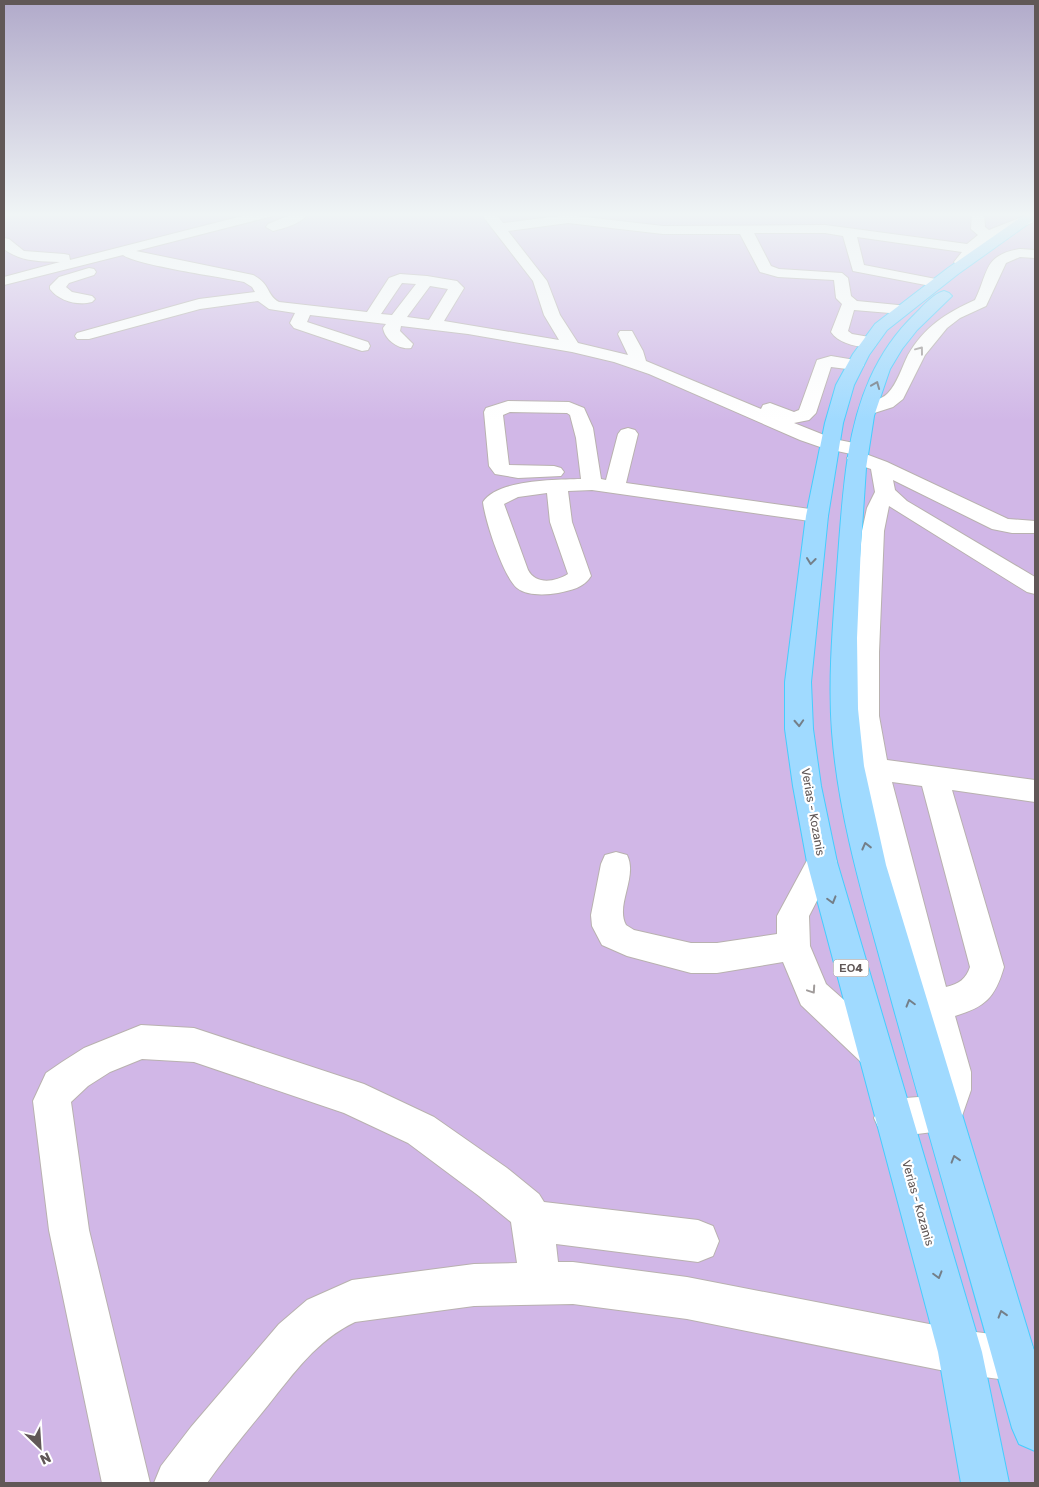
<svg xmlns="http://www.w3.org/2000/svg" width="1039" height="1487" font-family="Rubik,sans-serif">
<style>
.green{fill:#d1b7e7}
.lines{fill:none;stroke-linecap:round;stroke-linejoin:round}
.minor-casing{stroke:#b8b1af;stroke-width:2}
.major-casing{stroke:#45cdfe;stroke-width:2}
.minor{fill:#fff;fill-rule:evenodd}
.major{fill:#a0daff;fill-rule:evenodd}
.oneway{stroke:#a09b9a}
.oneway2{stroke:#747f89}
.labels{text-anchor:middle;stroke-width:4.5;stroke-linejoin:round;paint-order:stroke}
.shield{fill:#fff;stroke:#908a89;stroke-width:1}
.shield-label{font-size:11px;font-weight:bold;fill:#615857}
.street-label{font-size:12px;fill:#615857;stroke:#fff}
</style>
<rect width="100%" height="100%" fill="#dee8ec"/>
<rect class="green" x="4" y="213" width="1031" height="1270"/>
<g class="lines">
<g class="minor-casing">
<g id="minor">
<path d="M254,213H275L273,216L136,251L253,275C271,284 266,295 279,302L367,312L389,278L400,274L427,276L457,281L464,288L444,321L559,340L544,315L533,281L485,219L483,216L485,213H495L503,223L568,215L663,226L825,225L967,244L978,235L971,229L972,213H984L985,227L989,230L1022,217H1032L1034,220L1032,223C1015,229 995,234 981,246C973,253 970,269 956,265L954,262L962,252L857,237L864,265L941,280L943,283L941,286L936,287L853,271L843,236L825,233H754L771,266L779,269L842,273L848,278L851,296L857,301L908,306L910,309L908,312L902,314L854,310L848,331L852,334L875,338L877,342L875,346C861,349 839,344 831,332L842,304L836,298L834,280L778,277L760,272L740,234H663L568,223L508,231L547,281L560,315L578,343L628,355L618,334L620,331H632L643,351L646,361L761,409L763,405L770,403L794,412L799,410L817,360L831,356L861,361L864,365L861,369L855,370L831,367L816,413L809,420L794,423L834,439L864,445L867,449L863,453L887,462L1008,519L1035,521V533H1012L992,529L893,480L895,490L907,501L1035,577V594L1027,592L889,506L884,531L879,652V716L887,760L1035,780V802L952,790L1004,967C995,998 985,1007 955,1016L971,1072V1090L962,1116L954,1126L941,1131L893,1137L880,1131L874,1118L880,1105L893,1099L931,1096L935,1090V1072L860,769L853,716V652L862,531L867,508L875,492L871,469L850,462L847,458L851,454L823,448L800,440L649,374L614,362L572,352L468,334L401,326L400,331L413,344L411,348C399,350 385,340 383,328L386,324L310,315L307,322L368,342L370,346L368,350L362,351L294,328L290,323L295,313L269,309L258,301L200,309L89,339H77L75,336L77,333L199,299L255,292L252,287L244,282C222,277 136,265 123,255L4,285V277L60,262C39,261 21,262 4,249V238L9,239L24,251L64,254L69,255L70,260ZM402,283L416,284L392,315L381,314ZM430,286L448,289L429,320L407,317ZM892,782L922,786L970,967C966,979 959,984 946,987Z"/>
<path d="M295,213H308C302,224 284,228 273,231L266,227L268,224Z"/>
<path d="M1020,249L1035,250V258L1020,257L1006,263L986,306L960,318L947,328L925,355L903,399L893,407L868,415L861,413L859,409C865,400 880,402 888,393C897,384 902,367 908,355C924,327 946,313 975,300C989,272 983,255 1020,249Z"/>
<path d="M89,268L94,269L96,272L94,275L69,283L66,287L72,292L92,296L95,299L92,302C78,306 59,301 50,289V286L59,277Z"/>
<path d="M508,401L569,402L584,408L593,428L601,479L606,480L618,434L621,430L628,428L635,430L638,434L626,483L817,510L825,511L828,516L825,521L817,522L592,490L568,491L572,522L591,576C584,588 571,590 558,593C546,595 527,596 517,588C503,576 485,520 483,502C498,479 556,480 581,479L576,438L570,415L567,413L510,412L503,415L509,465L554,466L561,468L564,472L561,476L518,478L495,474L489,466L484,412L486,408ZM547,493L550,522L568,574C555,582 536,585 528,570L504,504L518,497Z"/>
<path d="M822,850L833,853L837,862L809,916L810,946L826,984L887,1038L892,1050L887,1062L874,1067L861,1062L801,1005L783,962L717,973H691L627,956L602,945L592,926L591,915L601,864L605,855L616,852L627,855C638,877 615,905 626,925L634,930L691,943H717L777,934V916L811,853Z"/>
<path d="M141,1025L194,1028L364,1084L434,1117L507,1168L539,1194L544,1202L698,1220L713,1226L719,1241L713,1256L698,1262L556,1244L558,1262H573L687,1277L960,1330L1015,1337L1031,1343C1036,1356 1036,1362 1031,1375L1015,1381L960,1374L687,1319L573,1304L474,1306L355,1322C317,1340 294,1373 269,1404C248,1430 226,1456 207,1483H154L161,1466L191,1427L279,1324L307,1300L352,1280L474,1264L517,1263L511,1222L479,1196L408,1143L344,1113L194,1062L142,1059L110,1072L88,1086L71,1102L89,1230L150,1483H102L49,1230L33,1101L46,1073L62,1062L84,1048Z"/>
</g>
</g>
<g class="major-casing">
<g id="major">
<path d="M1027,213H1035V219L958,274L887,330L869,355L854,385L843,423L828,516L811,682L813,729L821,786L837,862L982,1352L1009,1483H961L938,1352L807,862L793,786L785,729V682L806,516L825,423L836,385L853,354L875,324L948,268Z"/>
<path d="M944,291L949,293L952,296L917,330L902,349L890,369L874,416L866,468L861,543L857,638L858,709L864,766L886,865L1035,1354V1451L1019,1444L1012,1428C973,1287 932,1147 893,1006C869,916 839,825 832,732C828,678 833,624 837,570C840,532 842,494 848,456C857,401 875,352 916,313C924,305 933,294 944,291Z"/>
</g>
</g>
<use href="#minor" class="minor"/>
<use href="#major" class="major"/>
</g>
<defs><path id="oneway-chevron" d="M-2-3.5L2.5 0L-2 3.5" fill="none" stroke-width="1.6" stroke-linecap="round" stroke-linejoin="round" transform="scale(1.25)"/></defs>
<g class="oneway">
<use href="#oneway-chevron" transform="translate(920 350) rotate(-53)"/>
<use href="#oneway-chevron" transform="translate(812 990) rotate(56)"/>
</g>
<g class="oneway2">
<use href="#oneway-chevron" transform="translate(876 385) rotate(-68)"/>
<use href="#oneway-chevron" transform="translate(811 561) rotate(97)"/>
<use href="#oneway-chevron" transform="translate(799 723) rotate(87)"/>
<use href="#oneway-chevron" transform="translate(866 846) rotate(-104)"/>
<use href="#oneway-chevron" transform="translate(832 900) rotate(74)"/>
<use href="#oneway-chevron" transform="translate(910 1003) rotate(-106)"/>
<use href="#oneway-chevron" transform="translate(955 1159) rotate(-107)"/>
<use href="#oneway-chevron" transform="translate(938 1275) rotate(74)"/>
<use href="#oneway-chevron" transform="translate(1002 1314) rotate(-107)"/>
</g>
<linearGradient id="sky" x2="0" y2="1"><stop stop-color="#b1aaca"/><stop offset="0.51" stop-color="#f0f5f6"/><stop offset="1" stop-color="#f0f5f6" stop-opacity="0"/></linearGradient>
<rect width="1039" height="421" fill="url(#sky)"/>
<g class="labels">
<rect class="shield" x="833.5" y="959.5" width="35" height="17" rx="4"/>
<g class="shield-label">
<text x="851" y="972">ΕΟ4</text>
</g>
<g class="street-label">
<text transform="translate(813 812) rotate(80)" y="4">Verias - Kozanis</text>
<text transform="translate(918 1203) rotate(74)" y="4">Verias - Kozanis</text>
</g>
</g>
<rect width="1039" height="1487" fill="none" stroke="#615857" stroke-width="10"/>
<g transform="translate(40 1447) rotate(155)" stroke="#ffffff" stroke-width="4" paint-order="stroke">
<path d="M0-4L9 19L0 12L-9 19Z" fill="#615857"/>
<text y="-8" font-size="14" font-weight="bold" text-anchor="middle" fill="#615857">N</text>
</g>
</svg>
